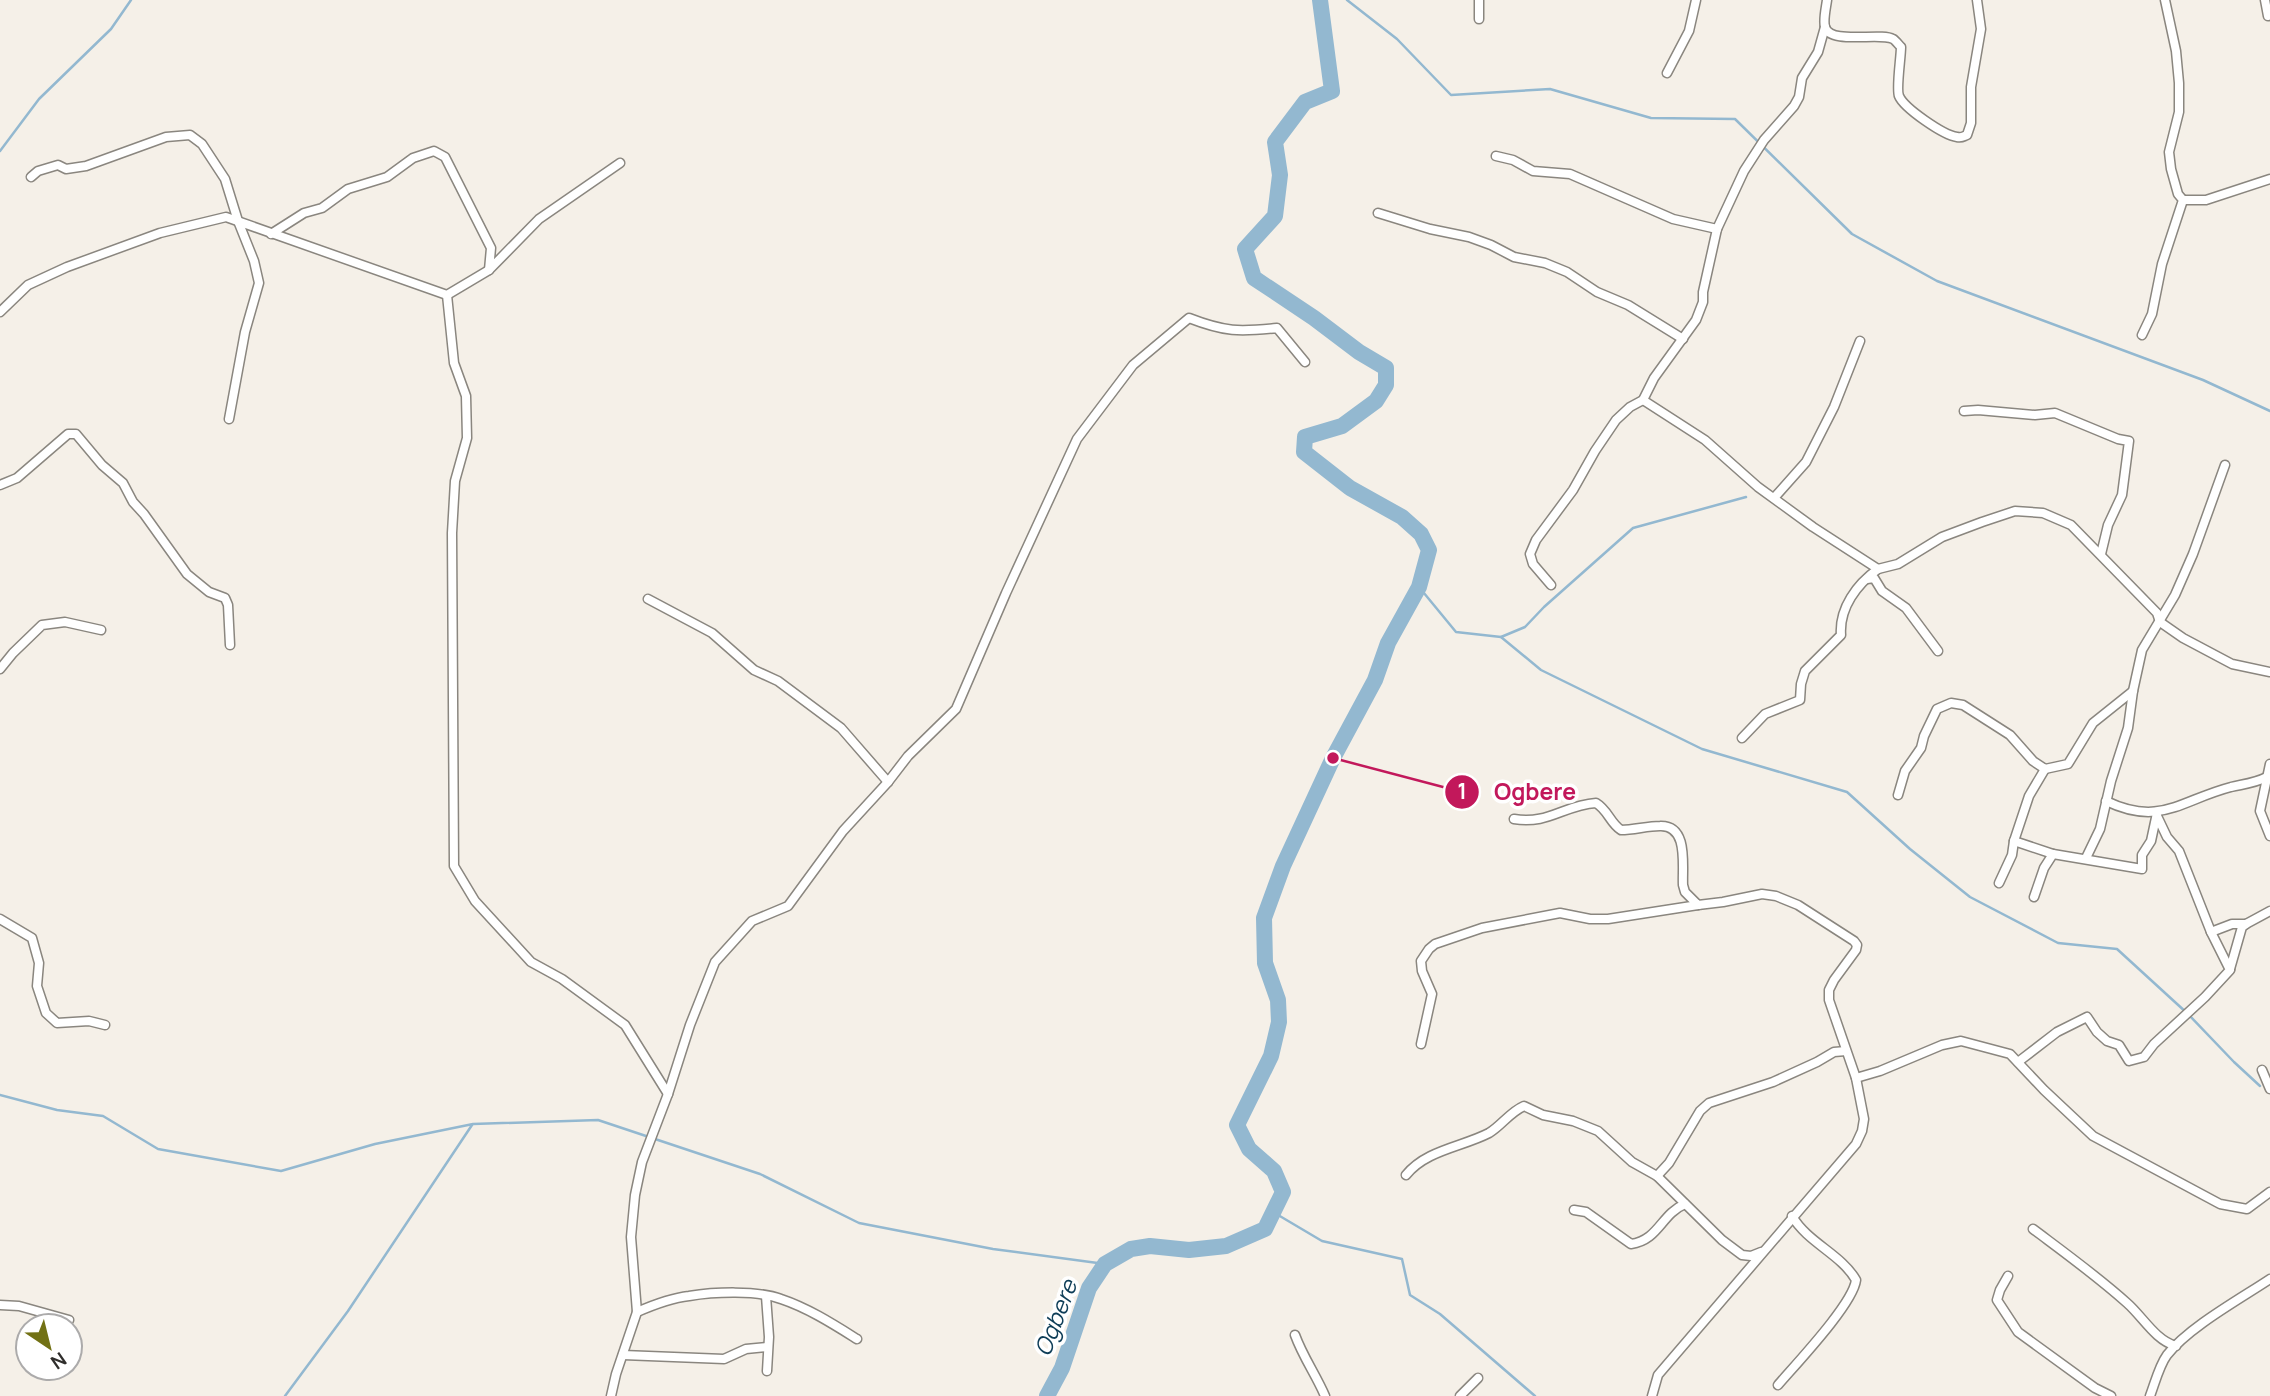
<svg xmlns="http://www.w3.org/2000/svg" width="2270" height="1396" font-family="Manrope,sans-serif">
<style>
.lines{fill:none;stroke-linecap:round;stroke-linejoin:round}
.stream{stroke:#93b8d0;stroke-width:2.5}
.river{stroke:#93b8d0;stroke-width:16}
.street-casing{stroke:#8a867f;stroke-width:11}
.street{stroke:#fff;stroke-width:8}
.labels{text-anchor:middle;stroke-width:7;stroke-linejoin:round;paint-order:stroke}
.water-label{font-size:23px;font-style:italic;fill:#0e3d57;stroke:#fff}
.leader{fill:none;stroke:#c2185b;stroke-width:2.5}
.callout-dot{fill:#c2185b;stroke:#fff;stroke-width:2.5}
.mark-label{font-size:21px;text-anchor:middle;font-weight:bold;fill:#fff}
.callout-label{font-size:23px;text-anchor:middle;font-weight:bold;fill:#c2185b;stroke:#fff;stroke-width:7;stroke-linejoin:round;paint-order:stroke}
</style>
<rect width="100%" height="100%" fill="#f5f0e8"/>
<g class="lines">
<g class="stream">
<path d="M1347,0L1397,39L1451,95L1550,89L1651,118L1735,119L1852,234L1937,281L2203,380L2270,411"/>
<path d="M0,151L39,99L111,29L131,0"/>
<path d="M1419,587L1456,632L1501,637L1541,670L1702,749L1847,792L1910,849L1970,897L2058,943L2117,949L2188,1014L2234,1062L2260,1086"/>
<path d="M1501,637L1525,627L1544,607L1633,528L1746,497"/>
<path d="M0,1095L57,1110L103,1116L158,1149L281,1171L375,1144L473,1124L598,1120L760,1174L859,1223L993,1249L1105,1264"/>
<path d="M1273,1212L1322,1241L1402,1259L1410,1295L1440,1314L1535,1396"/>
<path d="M285,1396L348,1311L472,1125"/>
</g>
<path class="river" d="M1047,1396L1062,1368L1089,1288L1105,1264L1131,1249L1150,1246L1189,1250L1226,1246L1265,1229L1283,1192L1274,1171L1249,1149L1237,1125L1271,1056L1279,1022L1278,1000L1265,963L1264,918L1283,866L1333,758L1375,680L1388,643L1419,587L1429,550L1421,534L1402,517L1350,488L1304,452L1305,437L1342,426L1376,401L1386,385V368L1359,352L1314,318L1254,278L1245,249L1275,216L1280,175L1275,142L1305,102L1332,91L1320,0"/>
<g class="street-casing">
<g id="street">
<path d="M1827,0C1826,8 1823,20 1825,27C1830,45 1880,32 1893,39C1895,40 1899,45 1901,47C1901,57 1896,89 1899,96C1904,108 1943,135 1957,137C1962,138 1962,137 1967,135L1971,123V87L1981,29L1977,0"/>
<path d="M2265,0L2268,16"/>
<path d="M1479,19V0"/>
<path d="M1667,73L1689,31L1696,0"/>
<path d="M1496,156L1513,160L1533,171L1570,174L1673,219L1717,229"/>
<path d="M31,177L38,171L58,165L66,169L86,166L166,137L190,135L202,144L225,179L238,221L254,261L259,283L245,332L229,419"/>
<path d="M2183,200H2206L2270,179"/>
<path d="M1378,213L1430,229L1469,237L1491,245L1514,257L1545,263L1567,272L1597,292L1628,305L1683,339"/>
<path d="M271,234L304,213L322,208L348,189L387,177L413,158L434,151L445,157L491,248L489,270"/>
<path d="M447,295L454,363L466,396L467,438L455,481L452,533L454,866L475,901L531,962L562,979L625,1025L668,1094"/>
<path d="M0,312L28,285L67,267L160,233L226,217L447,295L489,270L539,219L620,163"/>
<path d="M2142,335L2152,314L2162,264L2183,200L2178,194L2171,169L2169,152L2179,112V83L2176,51L2165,0"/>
<path d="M1643,400L1705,440L1758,487L1813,527L1878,569L1898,564L1942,537L1982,522L2015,511L2043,513L2071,525L2157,613L2160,622L2183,638L2232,664L2270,672"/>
<path d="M1964,411L1978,410L2035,415L2055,413L2118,439L2129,441L2122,495L2108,525L2101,554"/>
<path d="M0,485L17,478L68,434H76L102,465L123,483L133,502L144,514L187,574L209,592L225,598L228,605L230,645"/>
<path d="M1774,498L1806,462L1834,407L1860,341"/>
<path d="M1867,579L1874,578L1882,591L1906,608L1938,651"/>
<path d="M1551,585L1533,564L1530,554L1536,540L1573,490L1595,451L1616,420L1630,407L1643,400L1654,378L1696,320L1703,302V292L1717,229L1744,171L1764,140L1794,106L1799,97L1802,78L1818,52L1825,27"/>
<path d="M648,599L712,633L754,670L778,681L841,728L888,782"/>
<path d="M0,669L13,653L42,625L65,622L101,630"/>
<path d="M1742,738L1765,714L1800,700L1801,684L1805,671L1841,635C1839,608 1857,584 1878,569"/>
<path d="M2270,764L2260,811L2270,836"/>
<path d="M2045,769L2029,796L2014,841L2053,854"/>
<path d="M1898,795L1905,771L1921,748L1924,736L1937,709L1951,703L1963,705L2010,735L2033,761L2045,769L2068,764L2093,723L2133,691"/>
<path d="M2106,801C2160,827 2181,800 2231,787C2244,784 2255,783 2267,777"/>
<path d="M2157,816L2167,837L2179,851L2211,932"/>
<path d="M1514,819C1548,825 1564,805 1596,803C1608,810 1610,823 1621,830C1634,830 1647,826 1660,826C1689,825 1682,866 1683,885L1685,892L1698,905L1723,902L1762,894L1776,896L1798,905L1854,941L1857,945L1856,950L1834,980L1829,990V1000L1856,1078L1864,1119L1862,1131L1856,1144L1658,1375L1652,1396"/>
<path d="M2086,858L2100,829L2111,781L2128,728L2133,691L2142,650L2175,595L2193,554L2225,465"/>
<path d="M1999,883L2012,855L2014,841"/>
<path d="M2034,897L2044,868L2053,854L2142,869V855L2151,841L2157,813"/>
<path d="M0,919L32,938L39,963L37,986L46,1013L57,1023L89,1021L105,1025"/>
<path d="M2230,969L2242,927L2246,924"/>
<path d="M1421,1044L1432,994L1422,971L1421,961L1429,949L1435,944L1482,928L1560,913L1590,919H1608L1698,905"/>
<path d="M2018,1062L2057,1032L2087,1017L2097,1032L2107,1041L2119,1045L2129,1061L2144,1057L2154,1044L2205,997L2230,970L2211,932L2232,924H2246L2270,911"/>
<path d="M2262,1070L2270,1089"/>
<path d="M1856,1078L1880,1071L1942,1045L1961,1041L2010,1054L2044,1090L2093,1136L2220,1204L2247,1209L2270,1192"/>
<path d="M1406,1175C1426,1150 1462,1147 1489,1133C1502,1125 1510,1112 1524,1106L1543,1115L1573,1121L1598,1131L1632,1162L1657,1176L1722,1240L1742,1255L1751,1256L1761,1252"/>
<path d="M1657,1176L1669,1163L1700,1111L1709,1103L1773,1082L1817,1062L1834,1052L1846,1051"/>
<path d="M1574,1210L1586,1212L1631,1244C1659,1240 1661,1214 1685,1204"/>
<path d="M2033,1229C2065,1253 2097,1276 2127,1303C2143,1317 2155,1340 2176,1346"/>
<path d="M2008,1276L2000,1290L1997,1300L2018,1332L2095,1388L2111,1396"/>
<path d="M766,1296L769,1337L767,1371"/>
<path d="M0,1305L19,1306L69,1320"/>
<path d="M637,1312C653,1305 671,1298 689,1296C714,1292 757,1290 781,1299C808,1308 833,1324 857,1339"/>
<path d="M1295,1335C1303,1357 1316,1375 1325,1396"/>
<path d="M623,1355L724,1359L746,1349L767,1347"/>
<path d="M1778,1385C1796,1364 1853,1304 1856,1280C1841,1254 1808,1243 1792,1216"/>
<path d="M611,1396L616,1374L637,1312L631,1237L635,1195L642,1162L668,1094L690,1025L715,962L752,921L788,906L843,831L888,782L908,756L956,709L1006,593L1077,439L1133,365L1189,318C1225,332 1239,332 1277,328L1305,362"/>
<path d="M1460,1396L1478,1378"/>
<path d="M2150,1396C2155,1383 2159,1366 2167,1355C2189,1327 2240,1299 2270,1279"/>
</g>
</g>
<use href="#street" class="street"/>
</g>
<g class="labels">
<g class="water-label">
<text transform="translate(1056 1318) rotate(-69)" y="8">Ogbere</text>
</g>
</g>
<path class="leader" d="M1333 758L1462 792"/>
<g class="callout-dot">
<circle cx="1333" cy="758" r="7"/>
<circle cx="1462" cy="792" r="18"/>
</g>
<g class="mark-label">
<text x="1462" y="799">1</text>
</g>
<g class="callout-label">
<text x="1535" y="800">Ogbere</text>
</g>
<g transform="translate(49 1347) rotate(145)"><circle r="33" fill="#ffffff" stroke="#acabab" stroke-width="2"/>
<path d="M0-5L12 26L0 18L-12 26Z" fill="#727114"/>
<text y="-10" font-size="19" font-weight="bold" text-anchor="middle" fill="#302e2c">N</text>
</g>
</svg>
